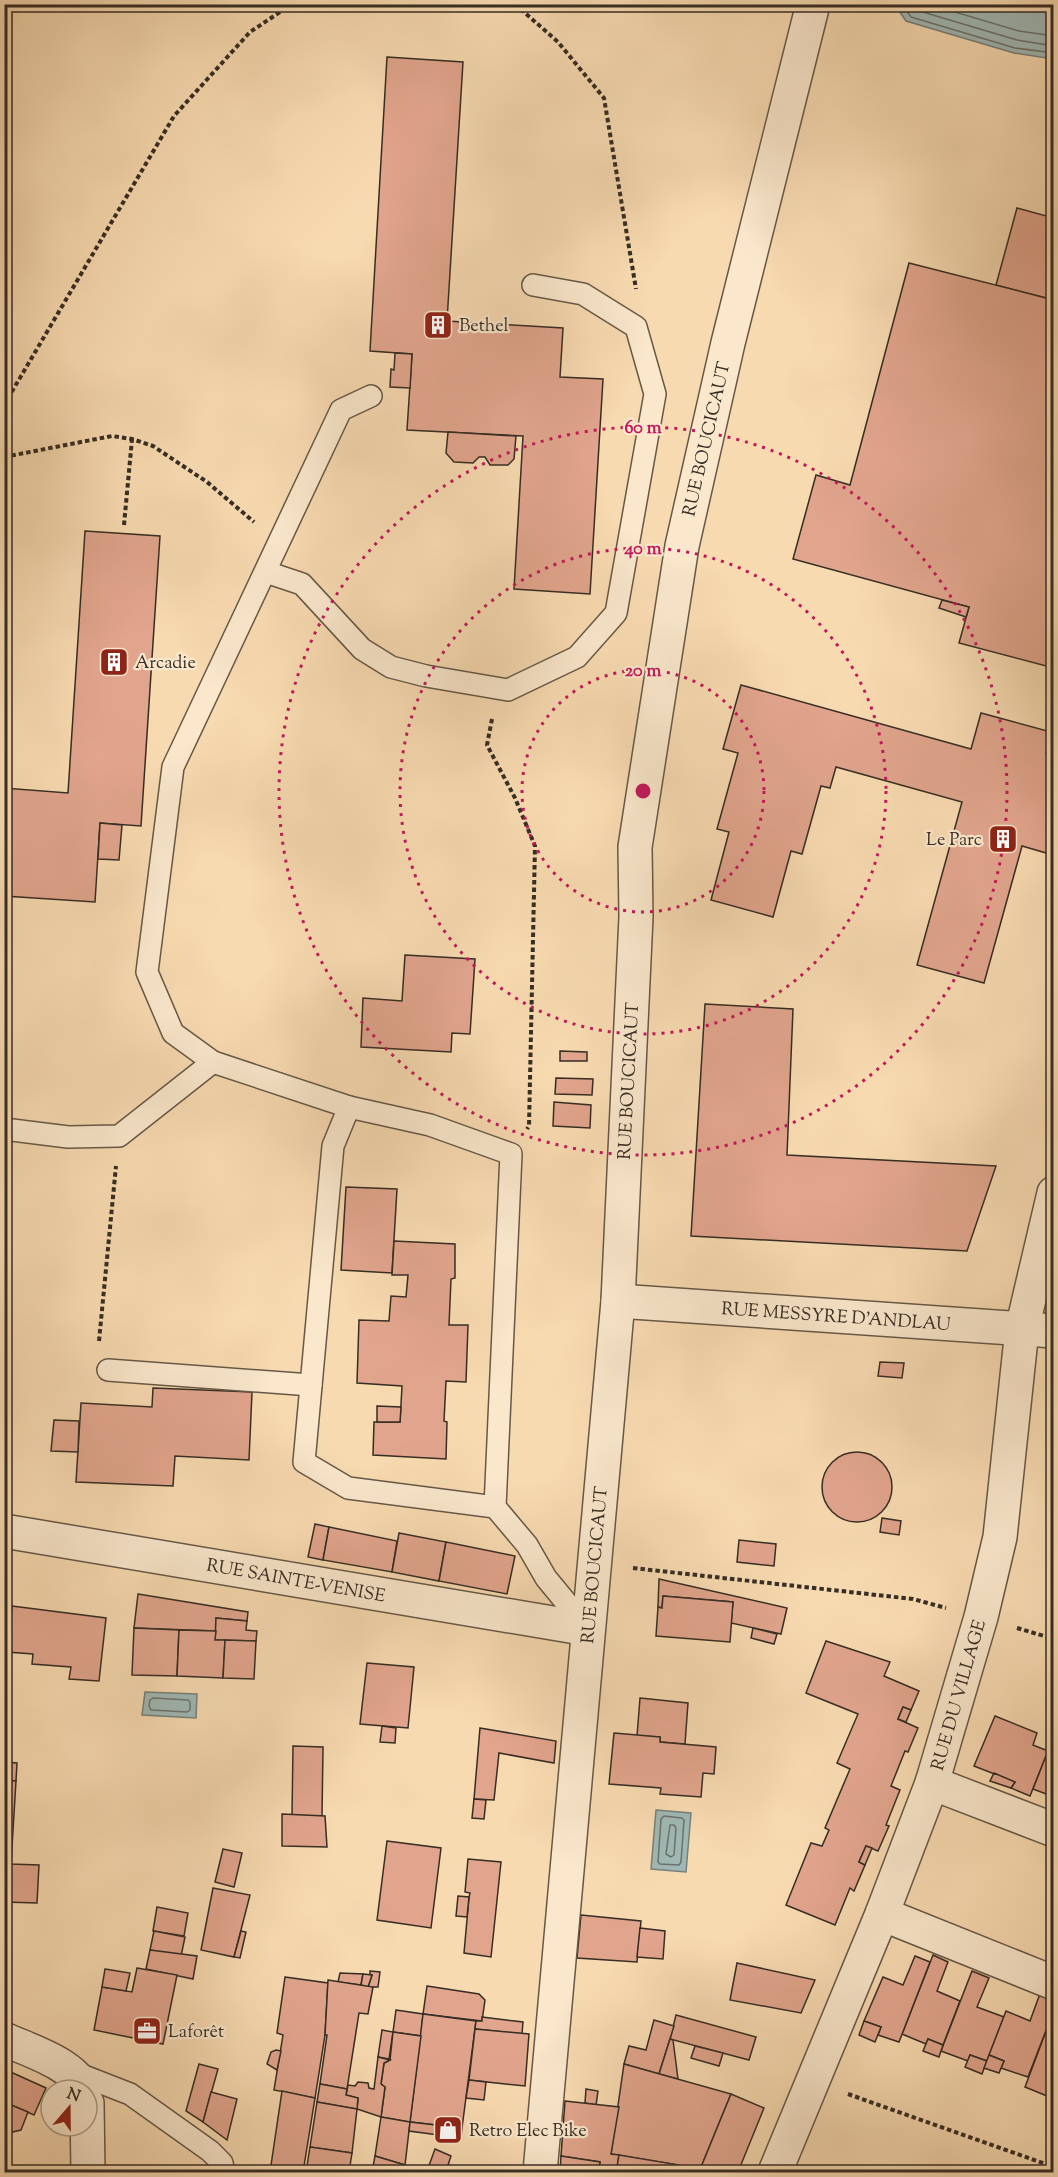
<svg xmlns="http://www.w3.org/2000/svg" width="1058" height="2177" font-family="'Sorts Mill Goudy',serif">
<style>
.water{fill:#a0b8b5;stroke:#76807b;stroke-width:1.5}
.lines{fill:none;stroke-linecap:round;stroke-linejoin:round}
.shore{stroke:#6b726c;stroke-width:1.5}
.building{fill:#e1a58d;stroke:#362d24;stroke-width:1.5}
.service-casing{stroke:#665847;stroke-width:24}
.minor-casing{stroke:#665847;stroke-width:36}
.tertiary-casing{stroke:#665847;stroke-width:36}
.path{stroke:#362d24;stroke-width:4;stroke-dasharray:4.5 3;stroke-linecap:butt}
.service{stroke:#fae7cc;stroke-width:21}
.minor{stroke:#fae7cc;stroke-width:33}
.tertiary{stroke:#fae7cc;stroke-width:33}
.ring{fill:none;stroke:#c2185b;stroke-width:3;stroke-dasharray:3 6}
.labels{text-anchor:middle;stroke-width:4.5;stroke-linejoin:round;paint-order:stroke}
.poi-label{font-size:18px;fill:#362d24;stroke:#fae7cc;text-anchor:start}
.street-label{font-size:18px;fill:#362d24;stroke:#fae7cc}
.centre{fill:#c2185b;stroke:#fae7cc;stroke-width:3}
.ring-label{font-size:18px;text-anchor:middle;font-weight:bold;fill:#c2185b;stroke:#fae7cc;stroke-width:4.5;stroke-linejoin:round;paint-order:stroke}
</style>
<rect width="100%" height="100%" fill="#f8dab1"/>
<filter id="stains"><feTurbulence type="fractalNoise" baseFrequency=".00333" numOctaves="4"/><feColorMatrix values="0 0 0 0 .2 0 0 0 0 .09 0 0 0 0 .02 0 0 0 .5 -.17"/></filter>
<radialGradient id="worn" r=".72"><stop offset=".6" stop-color="#630" stop-opacity="0"/><stop offset="1" stop-color="#630" stop-opacity=".3"/></radialGradient>
<g class="water">
<path d="M895,5H1053V59L1014,53L906,21Z"/>
<path d="M145,1692L197,1694L196,1718L142,1715Z"/>
<path d="M656,1810L691,1813L686,1872L651,1869Z"/>
</g>
<g class="lines">
<g class="shore">
<path d="M902,4L911,17L1015,48L1054,53"/>
<path d="M911,4L916,10L1017,40L1054,46"/>
<path d="M928,4L1019,31L1054,36"/>
<path d="M153,1698L188,1700L190,1702V1710L187,1712L151,1710L149,1706L150,1700Z"/>
<path d="M664,1816L682,1818L684,1820L681,1862L679,1865L660,1864L658,1862L661,1819Z"/>
<path d="M670,1825H674L676,1828L674,1855L671,1857L666,1854Z"/>
</g>
</g>
<g class="building">
<path d="M387,57L463,62L447,321L563,328L560,377L603,379L590,594L514,589L523,436L407,430L412,354L370,351Z"/>
<path d="M1017,208L1054,218V288L1050,299L996,285Z"/>
<path d="M909,263L1050,299L1054,288V668L959,643L969,607L793,559L816,475L850,485Z"/>
<path d="M395,353L412,354L410,388L390,387L391,369L394,370Z"/>
<path d="M448,432L516,436L514,459L508,465H490L485,457H479L473,463L454,462L446,453Z"/>
<path d="M85,531L160,536L141,826L100,823L95,902L4,896V788L68,793Z"/>
<path d="M942,600L969,607L966,617L939,608Z"/>
<path d="M741,685L971,749L981,713L1051,732L1046,753L1054,755V851L1053,855L1022,846L984,983L917,965L962,802L836,767L830,788L821,786L802,854L791,851L773,917L711,900L729,832L717,829L738,753L723,749Z"/>
<path d="M100,823L122,825L119,860L98,859Z"/>
<path d="M405,955L475,959L470,1034L452,1033L451,1052L361,1047L363,998L402,1001Z"/>
<path d="M705,1004L793,1009L787,1155L996,1166L967,1251L691,1236Z"/>
<path d="M560,1051L587,1052V1061H560Z"/>
<path d="M556,1078L593,1079L592,1095L555,1094Z"/>
<path d="M554,1102L591,1105L590,1128L553,1126Z"/>
<path d="M346,1187L397,1189L392,1273L341,1270Z"/>
<path d="M394,1241L455,1244V1278L451,1279L449,1325H468L466,1382L446,1381L444,1421L447,1422L446,1459L373,1455L374,1422H400L402,1386L357,1383L359,1320L389,1321L391,1296L406,1297L408,1275H392Z"/>
<path d="M880,1362L904,1363L902,1378L878,1376Z"/>
<path d="M153,1388L252,1392L249,1460L175,1456L173,1486L76,1482L81,1403L152,1407Z"/>
<path d="M377,1406L401,1407L400,1422H377Z"/>
<path d="M54,1420L79,1421L78,1452L51,1451Z"/>
<circle cx="857" cy="1487" r="35"/>
<path d="M882,1518L901,1521L899,1535L880,1532Z"/>
<path d="M315,1524L329,1527L323,1560L308,1557Z"/>
<path d="M329,1527L397,1541L392,1572L323,1560Z"/>
<path d="M399,1533L446,1542L439,1581L392,1572Z"/>
<path d="M739,1540L776,1544L774,1566L737,1562Z"/>
<path d="M446,1542L515,1556L507,1594L439,1581Z"/>
<path d="M659,1579L787,1608L781,1634L731,1623L733,1602L663,1596L662,1608L658,1607Z"/>
<path d="M138,1594L248,1612L247,1621L216,1618V1631L134,1628Z"/>
<path d="M663,1596L733,1602L730,1642L656,1636L658,1607L662,1608Z"/>
<path d="M12,1606L106,1618L99,1681L69,1679L71,1667L32,1664L33,1654L7,1652Z"/>
<path d="M216,1618L247,1621L246,1630L257,1631L256,1641L215,1640Z"/>
<path d="M134,1628L179,1630L177,1676L132,1675Z"/>
<path d="M753,1628L777,1634L774,1644L751,1638Z"/>
<path d="M179,1630L216,1631L215,1640H225L223,1678L177,1676Z"/>
<path d="M225,1640L256,1641L254,1679L223,1678Z"/>
<path d="M826,1641L890,1662L884,1676L919,1691L911,1710L903,1707L898,1719L918,1728L908,1752L905,1751L891,1786L900,1790L886,1825L889,1826L878,1851L866,1846L859,1862L865,1865L854,1891L850,1888L835,1925L786,1905L811,1843L822,1846L829,1830L825,1828L850,1769L837,1763L858,1714L806,1693Z"/>
<path d="M367,1663L414,1667L408,1728L360,1724Z"/>
<path d="M640,1698L688,1703L685,1744L660,1742V1737L637,1736Z"/>
<path d="M903,1707L911,1710L906,1722L898,1719Z"/>
<path d="M995,1716L1037,1733L1033,1745L1048,1751L1030,1796L1011,1788L1015,1782L974,1766Z"/>
<path d="M382,1726L396,1728L395,1743L380,1742Z"/>
<path d="M480,1728L556,1741L554,1763L499,1753L494,1800L474,1799Z"/>
<path d="M614,1733L660,1737V1742L716,1747L714,1774L703,1773L701,1797L660,1794L661,1788L609,1784Z"/>
<path d="M1053,1738L1054,1739V1797L1033,1789Z"/>
<path d="M293,1746L323,1747L322,1816H292Z"/>
<path d="M4,1762L17,1763L16,1781L4,1780Z"/>
<path d="M994,1773L1015,1782L1011,1788L990,1781Z"/>
<path d="M4,1780L16,1781L11,1864L39,1865L37,1903L4,1902Z"/>
<path d="M474,1799L486,1800L484,1819L472,1818Z"/>
<path d="M282,1814L325,1816L327,1847L282,1846Z"/>
<path d="M387,1841L441,1848L431,1928L377,1920Z"/>
<path d="M866,1846L872,1848L865,1865L859,1862Z"/>
<path d="M223,1849L242,1853L234,1887L215,1882Z"/>
<path d="M468,1859L501,1862L491,1957L464,1953L469,1897L470,1893L465,1892Z"/>
<path d="M213,1888L250,1895L234,1957L201,1950Z"/>
<path d="M458,1896L469,1897L467,1917L456,1916Z"/>
<path d="M157,1907L188,1913L184,1936L153,1931Z"/>
<path d="M581,1915L641,1921L637,1962L577,1958Z"/>
<path d="M640,1928L665,1931L663,1959L637,1957Z"/>
<path d="M154,1931L185,1937L181,1956L150,1950Z"/>
<path d="M241,1931L246,1932L240,1958L234,1957Z"/>
<path d="M150,1950L197,1956L193,1979L146,1969Z"/>
<path d="M933,1955L948,1962L937,1991L960,2001L943,2045L928,2039L926,2044L902,2034Z"/>
<path d="M915,1956L930,1962L899,2042L878,2035L881,2027L864,2021L883,1977L903,1985Z"/>
<path d="M737,1963L815,1980L801,2013L730,2000Z"/>
<path d="M137,1968L177,1975L163,2044L94,2030L102,1987L132,1992Z"/>
<path d="M105,1969L130,1973L126,1991L102,1987Z"/>
<path d="M370,1971L380,1972L378,1987H368L372,1975H370Z"/>
<path d="M972,1971L989,1978L977,2007L1004,2017L987,2061L970,2055L968,2061L941,2051Z"/>
<path d="M340,1973L363,1974L361,1985L338,1982Z"/>
<path d="M363,1974L372,1975L368,1987L361,1985Z"/>
<path d="M285,1977L328,1983L325,2035L315,2098L274,2090L283,2035L277,2033Z"/>
<path d="M328,1980L373,1987L368,2014L359,2013L347,2089L320,2084L327,2035H325Z"/>
<path d="M427,1986L479,1994L485,2000L482,2021L423,2014Z"/>
<path d="M1041,1991L1054,1996V2010L1028,2077L1001,2068L1004,2061L989,2055L1006,2011L1030,2021Z"/>
<path d="M396,2010L423,2014L421,2036L393,2032Z"/>
<path d="M1054,2010V2092L1050,2090L1047,2096L1025,2087Z"/>
<path d="M423,2014L476,2021L462,2128L410,2122Z"/>
<path d="M676,2015L756,2037L749,2060L670,2039Z"/>
<path d="M482,2017L523,2022L522,2034L475,2029L476,2021H482Z"/>
<path d="M654,2020L674,2026L659,2074L624,2064L629,2046L646,2050Z"/>
<path d="M864,2021L881,2027L875,2042L859,2035Z"/>
<path d="M475,2029L529,2034L525,2086L469,2080Z"/>
<path d="M382,2030L393,2032L389,2059L378,2057Z"/>
<path d="M393,2032L421,2036L410,2122L381,2117L385,2087L381,2084L384,2063L390,2060Z"/>
<path d="M670,2039L673,2040L678,2079L659,2074Z"/>
<path d="M928,2039L943,2045L939,2057L923,2051Z"/>
<path d="M695,2046L723,2053L719,2066L691,2058Z"/>
<path d="M276,2050L281,2051L277,2070L267,2064L271,2052Z"/>
<path d="M970,2055L987,2061L982,2074L965,2067Z"/>
<path d="M989,2055L1004,2061L999,2073L984,2068Z"/>
<path d="M378,2057L390,2060L384,2063L381,2084L385,2087L381,2117L357,2109L358,2098L346,2095L348,2085L355,2086L358,2082L368,2083L369,2088L374,2089Z"/>
<path d="M199,2064L218,2069L203,2122L186,2111Z"/>
<path d="M624,2064L731,2094L699,2172H678L679,2165L611,2154Z"/>
<path d="M4,2069L46,2088L34,2115L4,2102Z"/>
<path d="M469,2080L486,2082L484,2100L466,2098Z"/>
<path d="M320,2084L347,2089L346,2095L358,2098L357,2109L317,2102Z"/>
<path d="M586,2089L598,2091L596,2105L585,2103Z"/>
<path d="M282,2091L315,2098L303,2172H270Z"/>
<path d="M211,2092L237,2099L227,2140L203,2122Z"/>
<path d="M731,2094L764,2108L738,2172H699Z"/>
<path d="M565,2101L619,2107L611,2154L619,2155L617,2167L613,2166V2170L599,2168L600,2162L561,2156Z"/>
<path d="M4,2102L28,2112L21,2130L4,2134Z"/>
<path d="M317,2102L357,2109L352,2153L310,2147Z"/>
<path d="M381,2117L410,2122L405,2165L375,2156Z"/>
<path d="M410,2122L462,2128L461,2138L409,2131Z"/>
<path d="M310,2147L352,2153L349,2172H306Z"/>
<path d="M435,2149L451,2156L448,2165L453,2166L456,2172L427,2171Z"/>
<path d="M619,2155L679,2165L678,2172H560L561,2156L600,2162L599,2168L613,2170V2166L617,2167Z"/>
<path d="M375,2156L405,2165L430,2172H372Z"/>
</g>
<g class="lines">
<g class="service-casing">
<g id="service">
<path d="M266,572L302,584L362,649L391,667L426,676L508,690L577,657L616,613L655,394L636,327L583,294L533,285"/>
<path d="M349,1107L213,1062L173,1033L147,972L173,767L341,410L371,396"/>
<path d="M4,1129L68,1137L119,1136L213,1062"/>
<path d="M108,1370L311,1385"/>
<path d="M495,1507L348,1488L304,1462L333,1146L349,1107L430,1125L511,1154L495,1507L527,1545L546,1578L588,1629"/>
<path d="M71,2071L130,2094L210,2151L222,2163L224,2172"/>
</g>
</g>
<g class="minor-casing">
<g id="minor">
<path d="M618,1301L1054,1331"/>
<path d="M4,1531L588,1629"/>
<path d="M932,1783L1054,1830"/>
<path d="M882,1914L1054,1983"/>
<path d="M540,2172L618,1301L636,917L635,847L682,546L728,343L813,4"/>
<path d="M775,2172L882,1914L932,1783L981,1617L1000,1537L1022,1329L1054,1193"/>
</g>
</g>
<g class="tertiary-casing">
<g id="tertiary">
<path d="M4,2039C28,2050 75,2064 84,2090"/>
<path d="M87,2103L88,2172"/>
</g>
</g>
<g class="path">
<path d="M515,4L558,42L604,98L636,289"/>
<path d="M4,405L174,116L250,32L292,4"/>
<path d="M4,457L112,436L132,439L153,446L207,482L254,522"/>
<path d="M124,525L132,439"/>
<path d="M492,719L487,745L515,798L535,846L529,1126L527,1129"/>
<path d="M99,1341L116,1166"/>
<path d="M633,1568L913,1599L946,1608"/>
<path d="M1017,1628L1054,1639"/>
<path d="M848,2094L1054,2167"/>
</g>
<use href="#service" class="service"/>
<use href="#minor" class="minor"/>
<use href="#tertiary" class="tertiary"/>
</g>
<g class="ring">
<circle cx="643" cy="791" r="121"/>
<circle cx="643" cy="791" r="243"/>
<circle cx="643" cy="791" r="364"/>
</g>
<defs>
<g id="building-square" transform="scale(1.5)"><rect x="-9" y="-9" width="18" height="18" rx="4" fill="#8f2418" stroke="#fae7cc"/><path d="M-4-6H4V6H1V3H-1V6H-4ZM-2.5-4.3h1.7v1.8h-1.7ZM.8-4.3h1.7v1.8H.8ZM-2.5-1h1.7V.8h-1.7ZM.8-1h1.7V.8H.8Z" fill="#fff"/></g>
<g id="office-square" transform="scale(1.5)"><rect x="-9" y="-9" width="18" height="18" rx="4" fill="#8f2418" stroke="#fae7cc"/><path d="M-6-3h4V-5.5h4V-3h4V5H-6ZM-1-4.5V-3h2v-1.5ZM-6 0V1H6V0Z" fill="#fff"/></g>
<g id="shop-square" transform="scale(1.5)"><rect x="-9" y="-9" width="18" height="18" rx="4" fill="#8f2418" stroke="#fae7cc"/><path d="M-5-2.5h2.3a2.7 3.5 0 0 1 5.4 0H5L5.5 6h-11ZM-1.5-2.5h3a1.5 2.3 0 0 0-3 0Z" fill="#fff"/></g>
</defs>
<g fill-rule="evenodd">
<use href="#building-square" x="438" y="325"/>
<use href="#building-square" x="114" y="662"/>
<use href="#building-square" x="1003" y="839"/>
<use href="#office-square" x="147" y="2031"/>
<use href="#shop-square" x="448" y="2130"/>
</g>
<g class="labels">
<g class="poi-label">
<text x="459" y="331">Bethel</text>
<text x="135" y="668">Arcadie</text>
<text x="982" y="845" text-anchor="end">Le Parc</text>
<text x="168" y="2037">Laforêt</text>
<text x="469" y="2136">Retro Elec Bike</text>
</g>
<g class="street-label">
<text transform="translate(706 439) rotate(-77)" y="6">RUE BOUCICAUT</text>
<text transform="translate(628 1081) rotate(-87)" y="6">RUE BOUCICAUT</text>
<text transform="translate(836 1316) rotate(4)" y="6">RUE MESSYRE D'ANDLAU</text>
<text transform="translate(594 1565) rotate(-85)" y="6">RUE BOUCICAUT</text>
<text transform="translate(296 1580) rotate(10)" y="6">RUE SAINTE-VENISE</text>
<text transform="translate(958 1695) rotate(-74)" y="6">RUE DU VILLAGE</text>
</g>
</g>
<circle cx="643" cy="791" r="9" class="centre"/>
<g class="ring-label">
<text x="643" y="433">60 m</text>
<text x="643" y="554">40 m</text>
<text x="643" y="676">20 m</text>
</g>
<rect width="1058" height="2177" fill="none" stroke="#f8dab1" stroke-width="24"/>
<rect x="6" y="6" width="1046" height="2165" fill="none" stroke="#362d24" stroke-width="3"/>
<rect x="12" y="12" width="1034" height="2153" fill="none" stroke="#362d24" stroke-width="1.5"/>
<g transform="translate(69 2108) rotate(20)"><circle r="28" fill="#fae7cc" stroke="#ac9d89" stroke-width="1.5"/>
<path d="M0-4.5L10 22L0 15L-10 22Z" fill="#8f2418"/>
<text y="-9" font-size="16" font-weight="bold" text-anchor="middle" fill="#362d24">N</text>
</g>
<rect width="100%" height="100%" filter="url(#stains)"/>
<rect width="100%" height="100%" fill="url(#worn)"/>
</svg>
